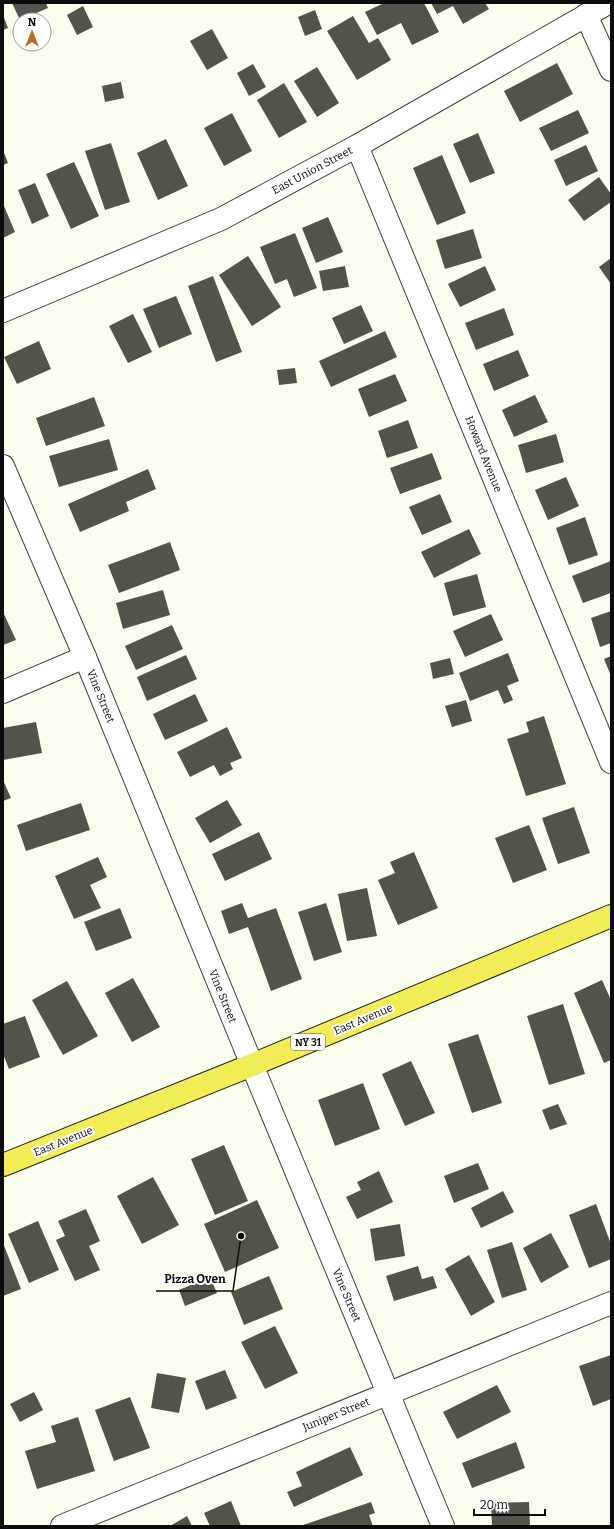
<svg xmlns="http://www.w3.org/2000/svg" width="614" height="1529" font-family="Bitter,serif">
<style>
.building{fill:#555349}
.lines{fill:none;stroke-linecap:round;stroke-linejoin:round}
.street-casing{stroke:#3f3f3f;stroke-width:24}
.highway-casing{stroke:#1d1d1d;stroke-width:24}
.street{stroke:#fff;stroke-width:22}
.highway{stroke:#f2ed56;stroke-width:22}
.labels{text-anchor:middle;stroke-width:4;stroke-linejoin:round;paint-order:stroke}
.shield{fill:#fff;stroke:#555;stroke-width:1}
.shield-label{font-size:10px;font-weight:bold;fill:#0c0c0c}
.street-label{font-size:11px;fill:#0c0c0c;stroke:#fff}
.leader{fill:none;stroke:#0c0c0c;stroke-width:1.5}
.callout-dot{fill:#0c0c0c;stroke:#fff;stroke-width:1.5}
.callout-label{font-size:12px;text-anchor:middle;font-weight:bold;fill:#0c0c0c;stroke:#fff;stroke-width:4;stroke-linejoin:round;paint-order:stroke}
</style>
<rect width="100%" height="100%" fill="#f9ffec"/>
<g class="building">
<path d="M12,3H46L48,8L20,20Z"/>
<path d="M384,3H389L390,4L393,3H424L439,32L412,45L401,23L377,35L365,12Z"/>
<path d="M431,3H485L489,9L463,24L453,6L437,14Z"/>
<path d="M83,6L93,27L77,35L67,15Z"/>
<path d="M315,10L322,29L305,36L298,17Z"/>
<path d="M3,15L8,28L3,30Z"/>
<path d="M353,16L369,43L378,38L391,60L357,80L327,31Z"/>
<path d="M212,29L228,58L207,70L190,41Z"/>
<path d="M557,63L573,94L520,122L504,91Z"/>
<path d="M253,64L266,87L249,96L237,73Z"/>
<path d="M317,67L339,103L317,117L294,81Z"/>
<path d="M121,82L124,98L105,102L102,86Z"/>
<path d="M284,83L307,122L279,138L257,100Z"/>
<path d="M578,110L589,133L551,151L539,128Z"/>
<path d="M232,113L252,151L224,166L204,128Z"/>
<path d="M478,133L495,173L470,183L453,144Z"/>
<path d="M166,139L188,186L158,200L137,153Z"/>
<path d="M111,143L130,202L105,210L85,151Z"/>
<path d="M586,145L598,171L566,186L554,160Z"/>
<path d="M3,150L8,163L3,165Z"/>
<path d="M442,155L466,213L437,225L413,168Z"/>
<path d="M74,162L99,216L71,229L46,174Z"/>
<path d="M599,177L611,194V202L584,221L568,200Z"/>
<path d="M35,183L49,216L32,224L18,190Z"/>
<path d="M3,206H4L15,232L3,238Z"/>
<path d="M328,217L343,252L316,263L302,228Z"/>
<path d="M473,229L482,258L445,269L436,240Z"/>
<path d="M295,233L317,288L294,297L287,279L275,284L260,247Z"/>
<path d="M248,256L281,307L252,326L219,275Z"/>
<path d="M611,258V284L599,267Z"/>
<path d="M345,266L349,287L323,291L319,271Z"/>
<path d="M485,266L496,290L460,307L448,284Z"/>
<path d="M213,276L242,352L216,362L188,286Z"/>
<path d="M176,296L192,334L159,348L143,309Z"/>
<path d="M361,305L373,331L344,344L332,318Z"/>
<path d="M504,308L514,335L476,350L465,323Z"/>
<path d="M133,314L152,352L128,363L109,326Z"/>
<path d="M385,331L397,357L331,387L319,361Z"/>
<path d="M39,341L51,369L17,384L4,357Z"/>
<path d="M518,350L529,376L494,391L483,364Z"/>
<path d="M295,368L297,383L279,385L277,370Z"/>
<path d="M395,374L407,401L369,417L358,389Z"/>
<path d="M535,395L548,422L514,437L502,410Z"/>
<path d="M94,397L105,426L46,446L36,418Z"/>
<path d="M408,420L418,448L387,458L378,431Z"/>
<path d="M556,434L564,462L526,473L518,445Z"/>
<path d="M109,439L118,470L59,487L49,456Z"/>
<path d="M432,453L442,479L400,494L390,468Z"/>
<path d="M148,469L156,489L126,502L129,511L80,532L68,504Z"/>
<path d="M566,477L579,506L548,520L535,490Z"/>
<path d="M440,494L452,522L422,535L409,507Z"/>
<path d="M585,517L598,555L569,565L556,528Z"/>
<path d="M469,529L481,554L434,578L421,552Z"/>
<path d="M170,542L180,570L119,593L108,565Z"/>
<path d="M611,561V593L583,603L572,576Z"/>
<path d="M477,574L486,607L453,616L444,583Z"/>
<path d="M163,590L170,615L123,629L116,603Z"/>
<path d="M611,611V643L600,647L591,618Z"/>
<path d="M3,612L16,640L3,645Z"/>
<path d="M491,614L503,640L465,657L453,631Z"/>
<path d="M172,625L183,649L136,670L125,646Z"/>
<path d="M508,653L519,681L507,686L513,700L504,704L498,690L470,701L459,673Z"/>
<path d="M186,655L197,679L147,701L137,677Z"/>
<path d="M611,656V676L604,659Z"/>
<path d="M450,658L454,674L433,679L430,663Z"/>
<path d="M195,694L208,721L165,740L153,714Z"/>
<path d="M466,700L472,721L452,727L445,706Z"/>
<path d="M544,716L566,784L526,796L507,739L529,732L526,722Z"/>
<path d="M36,722L42,753L3,760V728Z"/>
<path d="M227,727L242,758L230,763L233,769L220,776L214,765L190,777L177,752Z"/>
<path d="M3,780L11,798L3,801Z"/>
<path d="M227,800L242,825L210,843L195,818Z"/>
<path d="M81,803L90,830L26,851L17,825Z"/>
<path d="M574,807L590,853L558,864L542,818Z"/>
<path d="M529,825L547,870L513,883L495,838Z"/>
<path d="M259,832L272,859L225,881L212,854Z"/>
<path d="M414,852L438,908L398,925L378,880L395,873L390,862Z"/>
<path d="M98,857L107,877L90,885L101,908L74,919L55,876Z"/>
<path d="M367,888L377,936L347,941L338,894Z"/>
<path d="M242,903L248,918L276,908L302,979L271,991L248,927L229,934L221,911Z"/>
<path d="M326,903L342,952L314,961L298,912Z"/>
<path d="M120,908L132,938L96,951L84,922Z"/>
<path d="M133,978L160,1027L132,1042L105,993Z"/>
<path d="M602,980L611,1000V1060L604,1063L574,993Z"/>
<path d="M67,981L98,1036L63,1055L32,1000Z"/>
<path d="M563,1004L585,1074L549,1085L527,1016Z"/>
<path d="M25,1016L40,1057L9,1069L3,1054V1024Z"/>
<path d="M478,1034L502,1103L472,1113L448,1044Z"/>
<path d="M411,1061L435,1113L405,1126L382,1074Z"/>
<path d="M363,1083L380,1129L335,1146L318,1100Z"/>
<path d="M558,1104L567,1124L550,1130L542,1110Z"/>
<path d="M224,1145L248,1201L215,1215L191,1159Z"/>
<path d="M478,1163L489,1189L454,1203L444,1176Z"/>
<path d="M379,1171L393,1202L357,1219L346,1197L361,1190L357,1182Z"/>
<path d="M153,1177L179,1225L142,1244L117,1196Z"/>
<path d="M503,1191L514,1212L481,1228L471,1208Z"/>
<path d="M257,1200L279,1248L225,1272L204,1224Z"/>
<path d="M596,1204L611,1244V1259L589,1268L569,1215Z"/>
<path d="M86,1209L100,1241L89,1246L100,1270L75,1281L56,1240L65,1236L58,1221Z"/>
<path d="M38,1221L59,1270L29,1283L8,1234Z"/>
<path d="M400,1224L405,1256L375,1261L370,1229Z"/>
<path d="M551,1233L569,1267L541,1283L523,1248Z"/>
<path d="M512,1242L527,1290L502,1298L487,1250Z"/>
<path d="M3,1243L21,1289L3,1296Z"/>
<path d="M469,1255L495,1302L471,1316L445,1269Z"/>
<path d="M418,1266L422,1279L433,1276L437,1288L394,1301L386,1276Z"/>
<path d="M269,1276L283,1309L244,1325L231,1292Z"/>
<path d="M210,1277L217,1293L185,1306L179,1290Z"/>
<path d="M275,1326L298,1373L265,1389L241,1342Z"/>
<path d="M611,1355V1399L593,1406L579,1366Z"/>
<path d="M225,1370L237,1398L206,1410L195,1381Z"/>
<path d="M157,1373L186,1378L179,1413L151,1408Z"/>
<path d="M497,1385L511,1412L457,1439L443,1412Z"/>
<path d="M34,1392L43,1410L20,1422L10,1404Z"/>
<path d="M130,1397L150,1448L114,1461L95,1410Z"/>
<path d="M78,1417L95,1471L37,1489L25,1451L56,1442L51,1426Z"/>
<path d="M516,1442L525,1468L472,1488L462,1463Z"/>
<path d="M350,1447L363,1475L294,1507L287,1492L302,1486L296,1472Z"/>
<path d="M231,1501L241,1526H210L204,1513Z"/>
<path d="M371,1502L375,1513L369,1515L373,1526H303V1525Z"/>
<path d="M529,1502L530,1526H492L491,1503Z"/>
<path d="M187,1516L192,1526H170Z"/>
</g>
<g class="lines">
<g class="street-casing">
<g id="street">
<path d="M586,15L611,70"/>
<path d="M357,146L611,762"/>
<path d="M3,311L221,219L357,146L608,3"/>
<path d="M3,466L85,657L252,1065L443,1526"/>
<path d="M3,692L85,657"/>
<path d="M62,1526L611,1303"/>
</g>
</g>
<g class="highway-casing">
<path id="highway" d="M3,1165L252,1065L611,916"/>
</g>
<use href="#street" class="street"/>
<use href="#highway" class="highway"/>
</g>
<g class="labels">
<rect class="shield" x="291" y="1034" width="34" height="16" rx="3"/>
<g class="shield-label">
<text x="308" y="1046">NY 31</text>
</g>
<g class="street-label">
<text transform="translate(312 170) rotate(-28)" y="4">East Union Street</text>
<text transform="translate(484 454) rotate(68)" y="4">Howard Avenue</text>
<text transform="translate(101 696) rotate(68)" y="4">Vine Street</text>
<text transform="translate(223 996) rotate(68)" y="4">Vine Street</text>
<text transform="translate(363 1019) rotate(-23)" y="4">East Avenue</text>
<text transform="translate(63 1141) rotate(-22)" y="4">East Avenue</text>
<text transform="translate(347 1295) rotate(67)" y="4">Vine Street</text>
<text transform="translate(336 1414) rotate(-22)" y="4">Juniper Street</text>
</g>
</g>
<path class="leader" d="M241 1236L233 1291H156"/>
<circle class="callout-dot" cx="241" cy="1236" r="4"/>
<g class="callout-label">
<text x="195" y="1283">Pizza Oven</text>
</g>
<rect width="614" height="1529" fill="none" stroke="#0c0c0c" stroke-width="8"/>
<g transform="translate(32 32)"><circle r="19" fill="#ffffff" stroke="#9e9e9e"/>
<path d="M0-3L7 15L0 10L-7 15Z" fill="#ba6b27"/>
<text y="-6" font-size="11" font-weight="bold" text-anchor="middle" fill="#0c0c0c">N</text>
</g>
<path d="M474 1509v6h71v-6" fill="none" stroke="#0c0c0c" stroke-width="2"/>
<text x="480" y="1509" font-size="12" fill="#0c0c0c" stroke="#ffffff" stroke-width="3" paint-order="stroke">20 m</text>
</svg>
